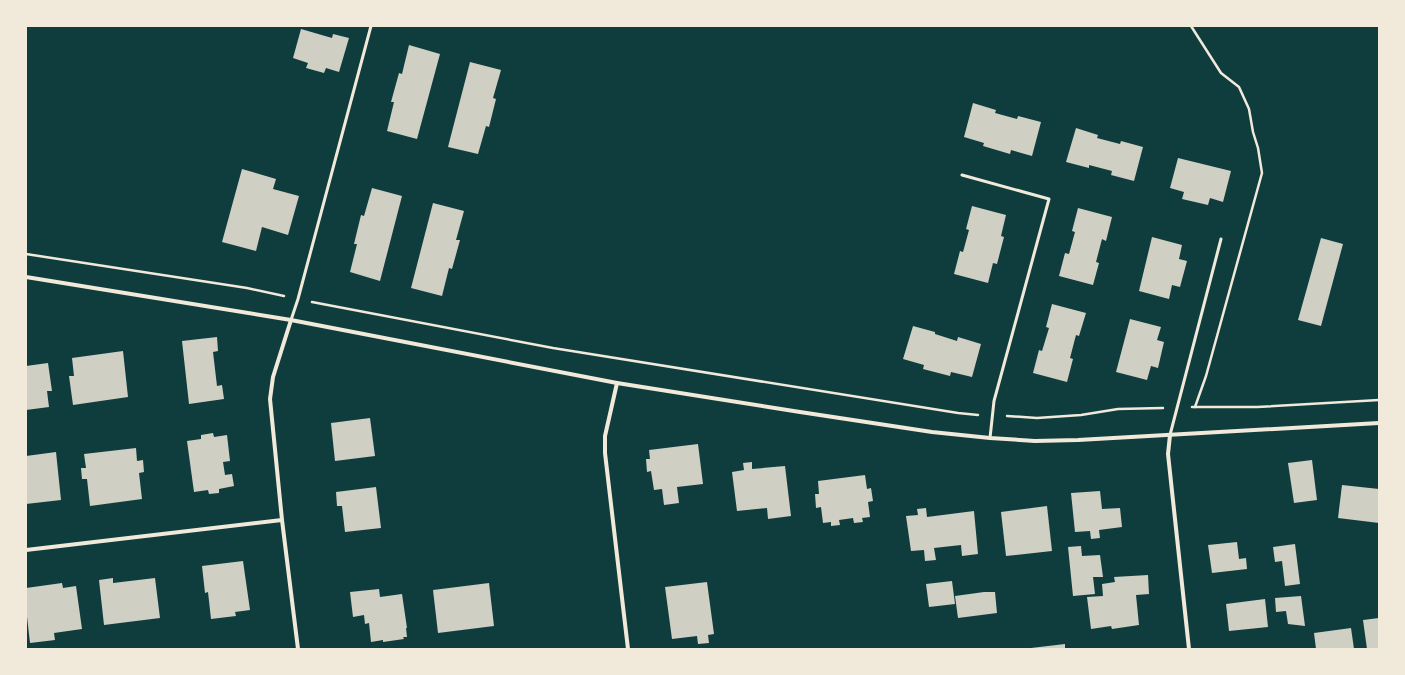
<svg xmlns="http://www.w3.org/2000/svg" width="1405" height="675" font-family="'Noto Sans',sans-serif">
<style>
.building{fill:#cfcfc3}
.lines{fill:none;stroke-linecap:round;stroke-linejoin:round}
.path{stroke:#f1e9da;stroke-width:2.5}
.service{stroke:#f1e9da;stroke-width:3}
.minor{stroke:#f1e9da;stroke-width:4}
</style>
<rect width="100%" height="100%" fill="#0f3d3e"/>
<g class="building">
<path d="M301,29L332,38L333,34L349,38L339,72L326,68L324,73L306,68L308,63L293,58Z"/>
<path d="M409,45L440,54L417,139L387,131L394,102H391L399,73L402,74Z"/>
<path d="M470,62L501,70L493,98L496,99L489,127L486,126L478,154L448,147Z"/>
<path d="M973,103L996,110L995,113L1017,119L1018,116L1041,122L1032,156L1011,150L1010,154L983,146L984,143L964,137Z"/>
<path d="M1076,128L1098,135L1097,138L1120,144L1121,141L1143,147L1134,181L1111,175L1112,171L1089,165V168L1066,162Z"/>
<path d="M1178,158L1231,171L1223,202L1210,198L1208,205L1182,199L1184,192L1170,188Z"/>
<path d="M242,169L276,179L273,189L299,196L288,235L262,227L256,251L222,242Z"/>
<path d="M372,188L402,196L380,281L350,272L357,244H354L361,215L364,216Z"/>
<path d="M433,203L464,211L456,240H460L452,269L449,268L442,296L411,288Z"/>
<path d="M972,206L1006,215L1001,236L1004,237L997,264L993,263L988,283L954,274L960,251L963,252L969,230L966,229Z"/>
<path d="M1078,208L1112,217L1106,241L1102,239L1096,262L1099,263L1093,285L1059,276L1065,253L1069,254L1075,232L1072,231Z"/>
<path d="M1152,237L1182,245L1179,259L1187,261L1180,287L1172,285L1169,299L1139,291Z"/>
<path d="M1321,238L1343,244L1321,326L1298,320Z"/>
<path d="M1052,304L1086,313L1079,336L1076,335L1070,358L1073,359L1067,382L1033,373L1039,350L1042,351L1049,328L1046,327Z"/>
<path d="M1130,319L1161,327L1157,340L1164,342L1158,368L1151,366L1147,380L1116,372Z"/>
<path d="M913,326L935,332V334L957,341L958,337L981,344L972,377L951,372L950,376L923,369L924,365L903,359Z"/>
<path d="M217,337L218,351L213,352L217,386L222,385L224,399L189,404L182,341Z"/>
<path d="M123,351L128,397L73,405L69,376H74L72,358Z"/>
<path d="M48,363L52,391H47L49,407L26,410V366Z"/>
<path d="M370,418L375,456L335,461L331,423Z"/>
<path d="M213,433L214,437L227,435L230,461L223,462L225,475L232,474L234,486L219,489V493L209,494L208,490L194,492L187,441L201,439V435Z"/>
<path d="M698,444L703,484L677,487L679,503L664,505L662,489L654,490L651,471L647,472L646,459H650L649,450Z"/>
<path d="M136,448L137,461L143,460L144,472L139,473L142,499L90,506L87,479H82L81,468H86L84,454Z"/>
<path d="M56,452L61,500L26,504V456Z"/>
<path d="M1312,460L1317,500L1294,503L1288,463Z"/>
<path d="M752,462V469L785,466L791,516L768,519L767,508L737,511L732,472L744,470L743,463Z"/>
<path d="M865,475L867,489L871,488L873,501L868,502L870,517L862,518L863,522L854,523L853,518L839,520L840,525L831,526V522L823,523L821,507L816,508L815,494H819L818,481Z"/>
<path d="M1342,485L1379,489V523L1338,518Z"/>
<path d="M376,487L381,528L345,532L342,506H337L336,492Z"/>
<path d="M1100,491L1102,509L1120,508L1122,527L1099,530L1100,538L1091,539L1090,531L1075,532L1071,493Z"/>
<path d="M1047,506L1052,551L1006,556L1001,512Z"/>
<path d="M926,508L927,517L974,511L978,554L962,556L961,545L934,548L936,560L925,561L924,550L911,551L906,516L918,515L917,509Z"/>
<path d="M1237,542L1239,559L1246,558L1247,569L1212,573L1208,545Z"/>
<path d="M1295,544L1300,584L1285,586L1282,561L1275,562L1273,547Z"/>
<path d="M1081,546L1082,556L1100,555L1103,577H1093L1095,594L1073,596L1068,547Z"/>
<path d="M243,561L250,610L235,612L236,616L211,619L208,592L205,593L202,566Z"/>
<path d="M1148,575L1149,594L1136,595L1139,625L1112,629L1111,626L1091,629L1087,597L1103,596L1102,584L1115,582L1114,577Z"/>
<path d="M113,578V583L155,578L160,618L104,625L99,580Z"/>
<path d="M952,581L955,604L929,607L926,584Z"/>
<path d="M707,582L714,634L708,635L709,643L698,644L697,636L672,639L665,587Z"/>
<path d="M62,583L63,588L76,586L82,629L54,633L55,640L30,643L26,608V588Z"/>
<path d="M489,583L494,626L438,633L433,590Z"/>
<path d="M379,589L380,597L402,594L407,628H406L407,637H403L404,639L383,642V640L371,642L369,623L365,624L364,615L353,617L350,592Z"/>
<path d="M984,592H995L997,613L958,618L955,596Z"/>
<path d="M1301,596L1305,626L1288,624L1286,611L1276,612L1275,598Z"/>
<path d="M1265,599L1268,627L1229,631L1226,604Z"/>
<path d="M1379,618V649H1367L1363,620Z"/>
<path d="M1351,628L1354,649H1316L1314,633Z"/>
<path d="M1065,644V649H1031V648Z"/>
</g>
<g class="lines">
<g class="path">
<path d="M1191,26L1221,73L1239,87L1249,109L1253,132L1258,148L1262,173L1206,376L1195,407"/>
<path d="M26,254L247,288L284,296"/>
<path d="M312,302L553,348L958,413L978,415"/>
<path d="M1192,407H1257L1379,400"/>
<path d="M1007,416L1037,418L1081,415L1118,409L1163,408"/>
</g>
<g class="service">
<path d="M962,175L1049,199L994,401L990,438"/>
<path d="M291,320L298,299L371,26"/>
<path d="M1170,435L1221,239"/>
</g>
<g class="minor">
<path d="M26,277L291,320L617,383L800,412L932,432L990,438L1035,441L1078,440L1379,423"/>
<path d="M291,320L273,377L270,399L282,520L298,649"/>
<path d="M617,383L605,436V453L628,649"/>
<path d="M1170,435L1168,454L1189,649"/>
<path d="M26,550L282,520"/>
</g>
</g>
<rect width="1405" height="675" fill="none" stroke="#f1e9da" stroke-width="54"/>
</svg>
